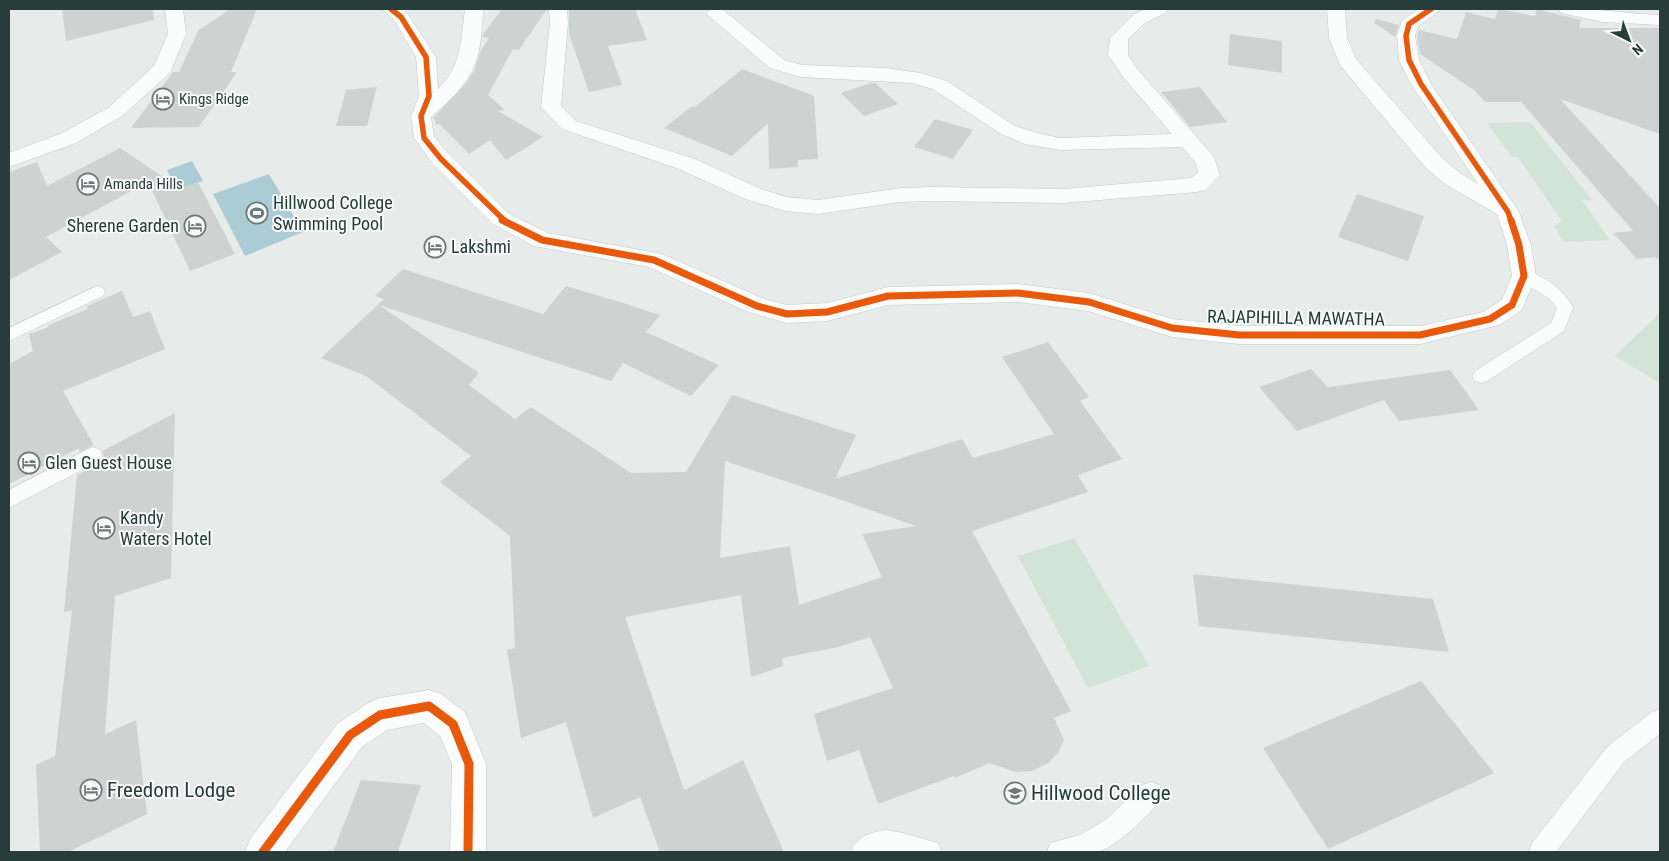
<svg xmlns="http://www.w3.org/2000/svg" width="1669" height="861" font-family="'Roboto Condensed',sans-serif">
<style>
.green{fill:#d2e3d8}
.water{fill:#acccd5}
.building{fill:#ced3d1;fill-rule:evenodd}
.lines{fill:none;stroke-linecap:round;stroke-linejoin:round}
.service-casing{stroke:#c4c8c6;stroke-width:1}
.minor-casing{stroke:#c4c8c6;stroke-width:1}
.service{fill:#fbfcfc;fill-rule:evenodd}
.minor{fill:#fbfcfc;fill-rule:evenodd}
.cycleway-far2-casing{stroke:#f6faf8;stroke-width:8}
.cycleway-far1-casing{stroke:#f6faf8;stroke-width:10}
.cycleway-casing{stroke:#f6faf8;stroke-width:12}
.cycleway-far2{stroke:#e8590c;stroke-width:5.5}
.cycleway-far1{stroke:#e8590c;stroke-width:7}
.cycleway{stroke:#e8590c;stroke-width:9}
.labels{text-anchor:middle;stroke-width:4;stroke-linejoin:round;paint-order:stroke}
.far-poi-label{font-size:15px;fill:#263d39;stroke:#f6faf8;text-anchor:start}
.poi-label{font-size:18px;fill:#263d39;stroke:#f6faf8;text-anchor:start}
.street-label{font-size:18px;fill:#263d39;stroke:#f6faf8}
.near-poi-label{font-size:21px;fill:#263d39;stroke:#f6faf8;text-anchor:start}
</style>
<rect width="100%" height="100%" fill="#e7ebe9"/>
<g class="green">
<path d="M1530,122L1592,200H1582L1610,240L1563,242L1554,226L1562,221L1518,157H1512L1487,123Z"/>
<path d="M1660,313V383L1615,356Z"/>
<path d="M1074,538L1149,666L1088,688L1018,556Z"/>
</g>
<g class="water">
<path d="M192,161L203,181L177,190L167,170Z"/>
<path d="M269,174L303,232L245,256L213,194Z"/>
</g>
<g class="building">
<path d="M62,9H153L154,20L66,41Z"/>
<path d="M230,9H257L231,72H237L199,127L131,128L173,72H179L198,31Z"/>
<path d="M502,9H547L519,50L513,49L488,95L505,110L498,111L543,137L506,160L490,140L469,154L439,124L435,125L436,122L433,118L467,82L474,71L481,50L489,38L483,37V34Z"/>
<path d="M569,9H635L647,40L608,46L622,85L589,92L569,34Z"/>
<path d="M1498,9L1535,16L1537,9L1581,20L1579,28H1660V134L1560,99L1660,208V262L1656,257L1637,259L1613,233L1633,231L1521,102H1485L1474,90L1420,54L1417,36L1419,30L1457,39L1466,12L1495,19Z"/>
<path d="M1376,19L1399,25L1395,37L1374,23Z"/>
<path d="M1230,34L1282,41V73L1228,65Z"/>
<path d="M742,69L814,96L818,159L798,160V167L769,169L768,123L732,156L664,128L692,106L695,107Z"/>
<path d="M871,83H875L898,104L864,116L841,93Z"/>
<path d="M377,87L367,126H336L346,90Z"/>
<path d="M1200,87L1227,122L1190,127L1161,92Z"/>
<path d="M935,119L973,130L953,159L914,147Z"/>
<path d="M120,148L181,189L198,182L235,254L190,271L148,182L46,237L62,252L9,280V172L37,162L47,186Z"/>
<path d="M1357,194L1424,216L1408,261L1338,237Z"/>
<path d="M403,269L543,314L566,286L623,303L660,315L646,332L719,365L691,396L623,363L611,381L379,305L479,373L469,385L515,419L531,407L631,473L686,472L732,395L856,435L835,479L962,439L973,458L1054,434L1002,357L1048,342L1089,397L1080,401L1122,459L1078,475L1088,492L972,531L1071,711L1054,718L1064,740L1058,753L1048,763L1032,771L1016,772L989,763L955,778L954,776L878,804L859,750L827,761L814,714L893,688L870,637L839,647L782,658L783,666L751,677L741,595L625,617L684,790L743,760L784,852H660L640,797L593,818L566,722L521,738L507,650L515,648L510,536L440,482L471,456L366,376L321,358L384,299L375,296ZM725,461L827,495L916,526L862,534L882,577L799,605L790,546L720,558Z"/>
<path d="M122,291L133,317L150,311L165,349L63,391L94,445L79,452V448L9,484V364L33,351L29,334L49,327L48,325L88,309L87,306Z"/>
<path d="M1311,369L1328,387L1450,370L1479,410L1399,421L1384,400L1297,431L1259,387Z"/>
<path d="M175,413L171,578L115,596L105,734L136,720L147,814L68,852H40L36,765L55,756L72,610L64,612L77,475L100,463L104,456L102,451Z"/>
<path d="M1193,574L1433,599L1449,652L1199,626Z"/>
<path d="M1421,681L1494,773L1328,849L1263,748Z"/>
<path d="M361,780L421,785L398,852H333Z"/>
</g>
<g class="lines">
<g class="service-casing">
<g id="service">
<path d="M1524,270C1545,276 1563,288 1573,308L1564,331L1487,381L1481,383L1475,381L1472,376L1475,371L1551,323L1557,308C1546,290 1523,288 1516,276L1518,272Z"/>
<path d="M97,286L103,288L105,292L103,296L9,341V328Z"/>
<path d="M92,447L99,449L102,455L99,461L9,508V490Z"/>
<path d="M1660,709V734L1624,762L1556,852H1529L1532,843L1608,746L1652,712Z"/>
<path d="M1151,782L1160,785L1163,794C1157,810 1114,849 1097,852C1081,855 1063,852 1047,852L1050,843L1080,835L1108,818L1142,785Z"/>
<path d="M886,830L903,833L938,843L942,852H851C856,837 870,832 886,830Z"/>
</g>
</g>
<g class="minor-casing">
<g id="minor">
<path d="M165,9H183L186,34L170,73L122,116L76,143L9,167V153L62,133L108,108L154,66L168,34Z"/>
<path d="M382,9H402L407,13L436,57L438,89C462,66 461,40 465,9H483C481,65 474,80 431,117L434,137L449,154L509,214L548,233L662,254L764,299L787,305L827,303L888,287L1018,284L1089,293L1172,319L1239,326H1420L1483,312L1502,300L1512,276L1507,245L1497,214L1445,184L1426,168L1340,65L1329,38L1327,9H1345L1347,38L1356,59L1442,158L1461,174L1478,184L1411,84L1399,60L1397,36L1402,20L1419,9H1440L1437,13L1418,26L1415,36L1419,60L1431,84L1519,212L1531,245L1536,276L1524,305L1521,311L1499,325L1420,344H1239L1172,337L1088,311L1018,302L888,305L827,321L787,323L748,312L649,267L534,246L493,224L433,164L414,138L411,116L419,96L416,57L394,20Z"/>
<path d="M549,9H567L568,23L561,106L576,121L695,159L761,189L786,197L818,200L901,188L933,187L1063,189L1191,178L1198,173L1196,163L1182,147L1060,150L1025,144L1001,134L933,89L911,83L801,77L770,68L710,17L707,13L710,9H722L784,60L802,65L886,68L920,73L947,81L1015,126L1037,133L1060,138L1172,134L1124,78L1108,55L1110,38L1133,15L1145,9H1168L1165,13L1145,23L1128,39V55L1138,70L1214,157L1220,175L1205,190L1197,192L1063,203L933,201L901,202L818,214L785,211L745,199L679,169L562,129L541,107L550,23Z"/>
<path d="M1558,9C1592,7 1626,14 1660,15V25L1602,22L1561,13Z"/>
<path d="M429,690L441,694L465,712L486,764V852H450L452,764L440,736L424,723L387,730L362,747L285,852H245L250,839L338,723L368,703L380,698Z"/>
</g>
</g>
<use href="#service" class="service"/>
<use href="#minor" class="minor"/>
<g class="cycleway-far2-casing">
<g id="cycleway-far2">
<path d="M391,9L401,17L426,57L429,96L421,116L424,138L441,159L505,221"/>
<path d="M1431,9L1409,24L1406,36L1409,60L1421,84L1508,212L1511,221"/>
</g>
</g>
<g class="cycleway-far1-casing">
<path id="cycleway-far1" d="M502,220L542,240L654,260L757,306L787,314L827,312L888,296L1018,293L1089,302L1172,328L1239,335H1420L1490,319L1512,305L1524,276L1519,245L1511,220"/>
</g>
<g class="cycleway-casing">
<path id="cycleway" d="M263,852L350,735L380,715L429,706L453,724L469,764L468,852"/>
</g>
<use href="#cycleway-far2" class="cycleway-far2"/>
<use href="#cycleway-far1" class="cycleway-far1"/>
<use href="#cycleway" class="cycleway"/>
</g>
<defs>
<g id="hotel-ring" transform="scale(1.125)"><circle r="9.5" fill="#f6faf8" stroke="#6a7a77" stroke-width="1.5"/><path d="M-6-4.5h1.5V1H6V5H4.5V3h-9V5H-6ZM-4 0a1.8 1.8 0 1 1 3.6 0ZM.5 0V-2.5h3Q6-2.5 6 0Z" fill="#6a7a77"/></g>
<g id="stadium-ring" transform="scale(1.125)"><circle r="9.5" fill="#f6faf8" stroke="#6a7a77" stroke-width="1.5"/><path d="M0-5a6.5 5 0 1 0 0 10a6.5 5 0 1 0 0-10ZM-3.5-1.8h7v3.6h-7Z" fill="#6a7a77"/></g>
<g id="school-ring" transform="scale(1.125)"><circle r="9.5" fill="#f6faf8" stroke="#6a7a77" stroke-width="1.5"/><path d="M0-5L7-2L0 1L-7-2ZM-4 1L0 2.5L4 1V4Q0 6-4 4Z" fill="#6a7a77"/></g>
</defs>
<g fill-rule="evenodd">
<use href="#hotel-ring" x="163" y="99"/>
<use href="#hotel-ring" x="88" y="184"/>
<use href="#stadium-ring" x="257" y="213"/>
<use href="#hotel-ring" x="195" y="226"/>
<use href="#hotel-ring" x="435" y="247"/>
<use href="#hotel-ring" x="29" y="463"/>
<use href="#hotel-ring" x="104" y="528"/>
<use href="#hotel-ring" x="91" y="790"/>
<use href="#school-ring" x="1015" y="793"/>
</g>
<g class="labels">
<g class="far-poi-label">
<text x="179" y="104">Kings Ridge</text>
<text x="104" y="189">Amanda Hills</text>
</g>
<g class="poi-label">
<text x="273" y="209">Hillwood College<tspan x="273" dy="21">Swimming Pool</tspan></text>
<text x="179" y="232" text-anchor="end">Sherene Garden</text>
<text x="451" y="253">Lakshmi</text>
<text x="45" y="469">Glen Guest House</text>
<text x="120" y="524">Kandy<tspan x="120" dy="21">Waters Hotel</tspan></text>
</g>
<g class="street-label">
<text transform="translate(1296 318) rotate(1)" y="6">RAJAPIHILLA MAWATHA</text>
</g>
<g class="near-poi-label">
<text x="107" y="797">Freedom Lodge</text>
<text x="1031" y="800">Hillwood College</text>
</g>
</g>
<rect width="1669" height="861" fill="none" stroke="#263d39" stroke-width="20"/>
<g transform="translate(1629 40) rotate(138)" stroke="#f6faf8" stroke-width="4" paint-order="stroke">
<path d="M0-4L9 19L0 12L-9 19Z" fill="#263d39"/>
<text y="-8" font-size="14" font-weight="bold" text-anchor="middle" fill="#263d39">N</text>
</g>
</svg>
